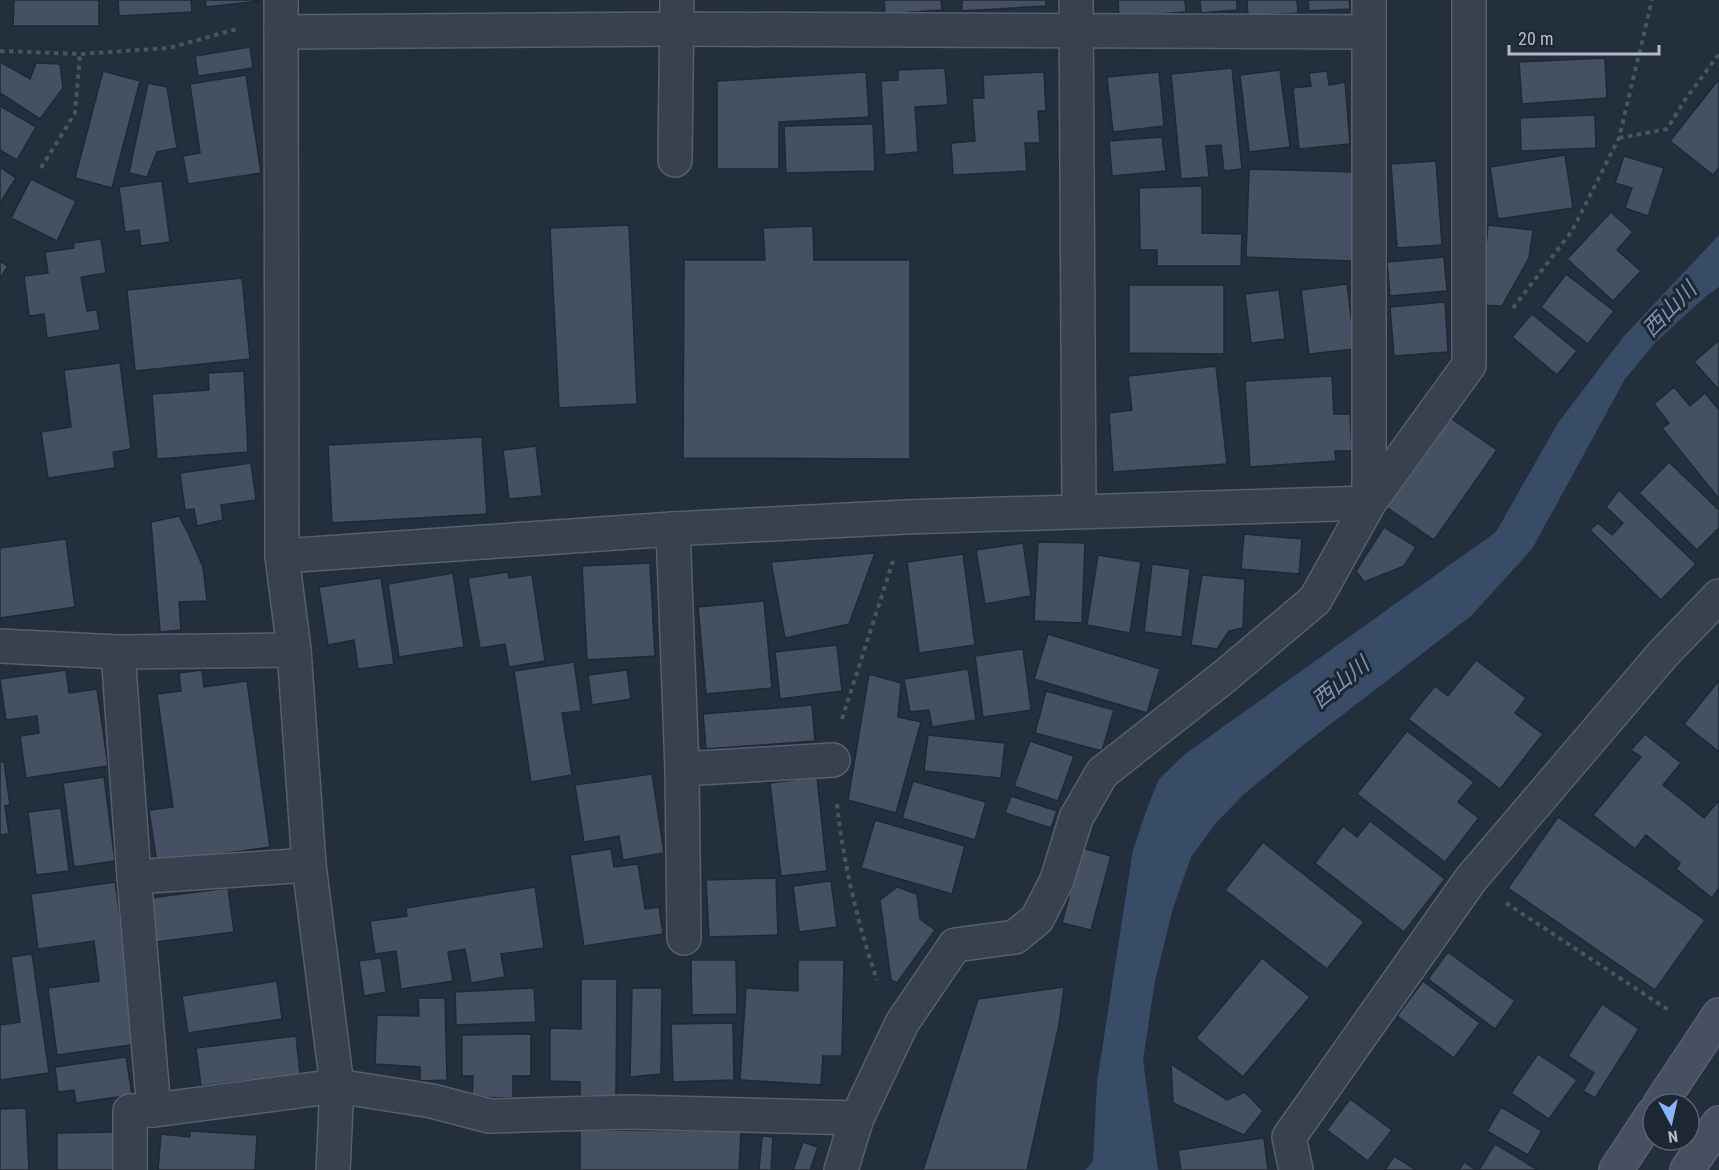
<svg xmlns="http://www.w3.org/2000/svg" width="1719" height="1170" font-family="'Roboto Condensed','Noto Sans JP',sans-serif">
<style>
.water{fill:#394c67}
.building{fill:#455162;stroke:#1f2835;stroke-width:1.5}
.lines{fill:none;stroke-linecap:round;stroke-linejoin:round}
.minor-casing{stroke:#565f6c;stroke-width:36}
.secondary-casing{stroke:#565f6c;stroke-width:36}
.path{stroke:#44595c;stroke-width:4;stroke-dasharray:4.5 4.5;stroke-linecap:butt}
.minor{stroke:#38414e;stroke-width:33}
.secondary{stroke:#465061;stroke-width:33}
.labels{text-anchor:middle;stroke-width:6;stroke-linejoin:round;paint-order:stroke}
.water-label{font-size:22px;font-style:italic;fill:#7c92b1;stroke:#1d2633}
</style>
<rect width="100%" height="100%" fill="#242f3e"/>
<path class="water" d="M1719,235V287L1706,296L1655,343L1625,379L1532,549L1471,616L1302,746L1243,795L1216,823L1191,857L1173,908L1155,981L1143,1060L1158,1170H1085L1093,1161L1097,1082L1133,850L1146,811L1159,779L1185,754L1496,532L1558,423L1624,336Z"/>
<g class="building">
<path d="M14,0H99V26H13Z"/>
<path d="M118,0H191L192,12L119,16Z"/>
<path d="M205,0H260V1L206,7Z"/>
<path d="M884,0H941L942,10L885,14Z"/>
<path d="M962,0H1046V6L962,11Z"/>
<path d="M1118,0H1185L1186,12L1119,17Z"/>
<path d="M1200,0H1237V10L1201,13Z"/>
<path d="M1247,0H1297L1298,13L1248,16Z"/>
<path d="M1308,0H1349L1350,9L1309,11Z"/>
<path d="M250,47L253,68L198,76L195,56Z"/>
<path d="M1605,58L1607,98L1522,104L1519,62Z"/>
<path d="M0,62L30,79L36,63L60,64L63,88L40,119L0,93Z"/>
<path d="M945,68L948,105L915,107L918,152L885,155L881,81L898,80V70Z"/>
<path d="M1232,68L1242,169L1224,171L1221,145L1206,146L1209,177L1181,179L1171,74Z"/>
<path d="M1280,70L1290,147L1249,152L1240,75Z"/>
<path d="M103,71L140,81L112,188L75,178Z"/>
<path d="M1327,71L1329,85L1345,82L1350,144L1299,149L1293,88L1311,86L1309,73Z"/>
<path d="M866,72L869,117L779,122V169H717V81Z"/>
<path d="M1044,72L1046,111H1038L1040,143H1025L1027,171L953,175L951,143L975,141L972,98H984L983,75Z"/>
<path d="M1159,72L1164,126L1113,132L1107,77Z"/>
<path d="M246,75L261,173L188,184L183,156L200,153L190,84Z"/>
<path d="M1719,79V168L1713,175L1670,141Z"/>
<path d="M148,83L167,87L177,148L157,152L147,177L129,173Z"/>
<path d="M0,106L36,127L17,160L0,150Z"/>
<path d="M1595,115L1596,148L1521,151L1520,118Z"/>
<path d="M873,124L875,171L786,173L784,126Z"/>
<path d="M1162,137L1166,171L1112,176L1109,141Z"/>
<path d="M1565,155L1573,208L1498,219L1490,167Z"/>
<path d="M1624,156L1664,168L1648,216L1625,208L1632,188L1615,183Z"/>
<path d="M1436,161L1442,245L1397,248L1391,164Z"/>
<path d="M0,167L16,178L0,203Z"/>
<path d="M1249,169L1354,172L1352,261L1246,257Z"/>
<path d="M31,179L76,201L57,241L11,218Z"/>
<path d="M162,181L170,242L141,246L139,230L125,232L119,187Z"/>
<path d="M1202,186V233L1242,234L1241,266H1157V250H1140L1139,188Z"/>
<path d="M1611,212L1633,232L1617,250L1641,271L1613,301L1567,259Z"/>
<path d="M629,225L637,404L559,408L550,228Z"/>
<path d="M1488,225L1533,230L1529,258L1502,306L1481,305Z"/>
<path d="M813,226L814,260H910V459L683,458L684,260H765L763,228Z"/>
<path d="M101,239L106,273L81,277L87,311L97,310L100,330L47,338L44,314L29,316L24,276L48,273L45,252L74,248L73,243Z"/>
<path d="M1444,257L1447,291L1390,296L1387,262Z"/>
<path d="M0,261L8,266L0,279Z"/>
<path d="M1566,274L1614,311L1588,344L1541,307Z"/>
<path d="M242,278L250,359L135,371L127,290Z"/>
<path d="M1347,284L1355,349L1309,354L1301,290Z"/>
<path d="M1129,285H1224V354L1129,353Z"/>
<path d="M1279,290L1285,339L1251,343L1245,294Z"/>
<path d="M1445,302L1448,352L1394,356L1390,307Z"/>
<path d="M1532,314L1577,351L1557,375L1512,337Z"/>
<path d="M1719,340V390L1694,362Z"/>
<path d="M120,363L131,449L113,452L115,468L48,478L41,432L71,427L64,370Z"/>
<path d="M1216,366L1227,464L1113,472L1109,413L1132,410L1128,376Z"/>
<path d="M244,371L248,452L157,459L152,394L209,390L208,373Z"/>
<path d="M1332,376L1334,414H1350L1352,451H1335L1336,461L1250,467L1245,381Z"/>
<path d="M1674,387L1690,406L1705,393L1719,410V499L1662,428L1669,423L1654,404Z"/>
<path d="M1449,417L1497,450L1434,540L1386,507Z"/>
<path d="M482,437L487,514L332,523L328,445Z"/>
<path d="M536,446L542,496L509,499L503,450Z"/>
<path d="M1669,462L1719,510V528L1697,550L1639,493Z"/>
<path d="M251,463L256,500L221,505L223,520L197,526L194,509L185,510L180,473Z"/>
<path d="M1619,490L1696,564L1661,600L1590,530L1598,523L1612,535L1623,523L1606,507Z"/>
<path d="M179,516L188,533L203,567L207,601L179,602L181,630L160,632L151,522Z"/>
<path d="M1384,527L1416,547L1404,566L1364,582L1356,571Z"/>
<path d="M1244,534L1302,539L1299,574L1241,569Z"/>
<path d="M66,539L75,607L0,618V548Z"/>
<path d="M1038,542L1085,543L1082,623L1034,621Z"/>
<path d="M1023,543L1031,596L985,604L976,550Z"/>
<path d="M875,553L849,624L785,638L771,562Z"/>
<path d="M963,554L975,645L919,653L907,562Z"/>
<path d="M1098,555L1141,562L1130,633L1087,625Z"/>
<path d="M650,563L655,656L587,660L582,566Z"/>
<path d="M1152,564L1190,569L1182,637L1144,632Z"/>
<path d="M508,572L509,578L532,575L545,661L509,667L505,644L480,648L468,578Z"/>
<path d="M453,573L464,647L399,657L388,584Z"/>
<path d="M1202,575L1245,579L1243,628L1229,631L1217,649L1191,645Z"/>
<path d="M381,578L394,664L358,669L354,640L328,645L319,587Z"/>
<path d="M764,601L772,688L706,694L698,607Z"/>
<path d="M1048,634L1160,669L1147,713L1034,679Z"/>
<path d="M837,645L842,691L780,699L775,652Z"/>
<path d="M1023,649L1031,710L983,717L975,656Z"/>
<path d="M1476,660L1526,698L1515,713L1543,734L1500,789L1408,719L1435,686L1448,696Z"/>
<path d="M574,662L581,711L562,713L572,775L531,782L514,671Z"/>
<path d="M968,669L976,720L932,727L929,710L910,712L904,679Z"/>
<path d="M66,670L69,693L97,689L108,766L26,778L20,736L39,733L37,716L6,720L0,679Z"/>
<path d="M202,670L204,687L247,681L270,847L157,863L149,810L173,807L157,694L181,691L179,673Z"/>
<path d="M627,670L631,699L592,705L588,675Z"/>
<path d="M869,674L901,683L898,717L921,722L896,813L848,800Z"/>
<path d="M1719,680V752L1684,724Z"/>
<path d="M1046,691L1114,710L1102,751L1035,733Z"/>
<path d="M812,705L815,741L706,749L703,714Z"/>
<path d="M1407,731L1474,782L1458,802L1479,818L1445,862L1357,794Z"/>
<path d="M1645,734L1681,763L1663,785L1704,818L1719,800V888L1712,898L1676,869L1680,863L1646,835L1635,849L1593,815L1641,757L1631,750Z"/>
<path d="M928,735L1005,743L1001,778L924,771Z"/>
<path d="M1030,741L1074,756L1058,801L1014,786Z"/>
<path d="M0,762H4L10,805L5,806L9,834L0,835Z"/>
<path d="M652,774L664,853L623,860L619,836L584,842L575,785Z"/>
<path d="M104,777L115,861L74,867L63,783Z"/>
<path d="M817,777L827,871L781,876L770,783Z"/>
<path d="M913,781L986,802L975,840L902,818Z"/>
<path d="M1011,796L1057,811L1051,828L1005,813Z"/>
<path d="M61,808L69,871L36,875L28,812Z"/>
<path d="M1558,817L1705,920L1655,990L1508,888Z"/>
<path d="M875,820L965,846L952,894L861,868Z"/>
<path d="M1370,821L1445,879L1404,932L1315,863L1343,826L1357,837Z"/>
<path d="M1263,842L1364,922L1327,969L1225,890Z"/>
<path d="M1082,848L1111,856L1091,930L1062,923Z"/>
<path d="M611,849L614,867L638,864L645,909L659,907L663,934L584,946L570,855Z"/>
<path d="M776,878L778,935L709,937L706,880Z"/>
<path d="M831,881L837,927L799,932L793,886Z"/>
<path d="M115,882L138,1044L57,1055L48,988L99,981L94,941L38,949L31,894Z"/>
<path d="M535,887L544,948L501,954L505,977L471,983L465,949L448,952L453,981L401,989L396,951L375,954L370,921L407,916L406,908Z"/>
<path d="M897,887L917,894L920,919L935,930L897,983L891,980L880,900Z"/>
<path d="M228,888L234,932L156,942L150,898Z"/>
<path d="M1448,952L1515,1001L1495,1029L1428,979Z"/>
<path d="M32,954L49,1073L0,1080V1025L20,1022L11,957Z"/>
<path d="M381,958L386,992L364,996L359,961Z"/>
<path d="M1262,958L1310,997L1243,1077L1196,1038Z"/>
<path d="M691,960H736L737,1014L692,1015Z"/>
<path d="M798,960H844L842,1056H823L821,1085L740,1080L746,988L798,991Z"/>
<path d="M581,979H617L616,1096H580V1082L550,1081V1028L581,1029Z"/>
<path d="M277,981L282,1019L188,1033L182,996Z"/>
<path d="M1423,981L1480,1023L1454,1058L1397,1016Z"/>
<path d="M1064,987L1059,1025L1027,1170H923L978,999Z"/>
<path d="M534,988L536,1022L456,1025L455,992Z"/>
<path d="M632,988H662L661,1074L630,1077Z"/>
<path d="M418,998H445L447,1080L420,1081V1067L375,1064L377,1015L419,1016Z"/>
<path d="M1602,1004L1639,1029L1595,1098L1583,1091L1594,1073L1568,1056Z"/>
<path d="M733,1023L734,1080L673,1082L671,1024Z"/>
<path d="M531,1034V1076H513V1098L472,1097L473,1076H462V1035Z"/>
<path d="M296,1036L300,1074L201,1086L196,1048Z"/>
<path d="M1538,1054L1577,1080L1549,1119L1511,1093Z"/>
<path d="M126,1057L132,1095L76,1103L74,1090L58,1092L55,1067Z"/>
<path d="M1171,1064L1227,1100L1245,1092L1263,1111L1244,1135L1173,1103Z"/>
<path d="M1350,1099L1392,1130L1368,1161L1327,1130Z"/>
<path d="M1501,1107L1542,1131L1528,1155L1487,1131Z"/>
<path d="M26,1108L29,1170H0V1109Z"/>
<path d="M580,1130L741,1131L739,1170H580Z"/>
<path d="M190,1131L257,1135L255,1170H158L161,1134L190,1137Z"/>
<path d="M118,1132V1170H57V1133Z"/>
<path d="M762,1136L773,1137L771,1170H759Z"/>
<path d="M1264,1138L1268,1170H1181L1178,1150Z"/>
<path d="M803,1142L818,1147L810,1170H793Z"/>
<path d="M1495,1144L1538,1170H1479Z"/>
<path d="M1394,1156L1416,1170H1385Z"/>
<path d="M1464,1162L1476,1170H1459Z"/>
</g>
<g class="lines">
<g class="minor-casing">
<g id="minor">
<path d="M281,0L282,556L294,650L309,865L337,1086L333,1170"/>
<path d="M1076,0L1079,511"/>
<path d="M1369,0V503"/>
<path d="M281,32L677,29L1369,32"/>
<path d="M675,160L677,0"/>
<path d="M673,529L682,769L684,938"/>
<path d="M282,556L673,529L906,517L1369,503"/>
<path d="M0,646L118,652L294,650"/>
<path d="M118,652L134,877L154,1110"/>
<path d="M682,769L833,760"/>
<path d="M134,877L309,865"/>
<path d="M130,1170V1111L154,1110L337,1086L432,1101L489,1116L631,1112L857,1118"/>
<path d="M841,1170L857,1118L902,1023L955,945L1015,937L1037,919L1057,880L1076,818L1102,773L1225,676L1315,600L1369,503L1469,365V0"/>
<path d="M1296,1170L1289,1137L1471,879L1663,654L1719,596"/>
</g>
</g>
<g class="secondary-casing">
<g id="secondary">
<path d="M1660,1104L1719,1015"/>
<path d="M1616,1170L1653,1114"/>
<path d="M1687,1170L1719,1123"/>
</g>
</g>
<g class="path">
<path d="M0,51L80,54L169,48L237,29"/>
<path d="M1619,138L1667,129L1685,100L1719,54"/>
<path d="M41,168L75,113L80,54"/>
<path d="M1513,308L1572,231L1619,138L1652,0"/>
<path d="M842,719L893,561"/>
<path d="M837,804C843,862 858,925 877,980"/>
<path d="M1506,903L1670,1011"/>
</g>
<use href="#minor" class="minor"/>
<use href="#secondary" class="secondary"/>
</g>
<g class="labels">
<g class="water-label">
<text transform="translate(1669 309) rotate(-46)" y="8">西山川</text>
<text transform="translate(1340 682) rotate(-39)" y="8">西山川</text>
</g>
</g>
<g transform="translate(1671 1122) rotate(172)"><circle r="28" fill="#1d2633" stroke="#59626f" stroke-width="1.5"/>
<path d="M0-4.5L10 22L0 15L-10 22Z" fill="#8ab4f8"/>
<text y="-9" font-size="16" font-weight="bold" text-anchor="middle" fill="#b4bcc9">N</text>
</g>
<path d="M1509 45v9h150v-9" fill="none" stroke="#b4bcc9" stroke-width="3"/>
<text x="1518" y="45" font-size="18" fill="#b4bcc9" stroke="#1d2633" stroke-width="4.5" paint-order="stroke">20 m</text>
</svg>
